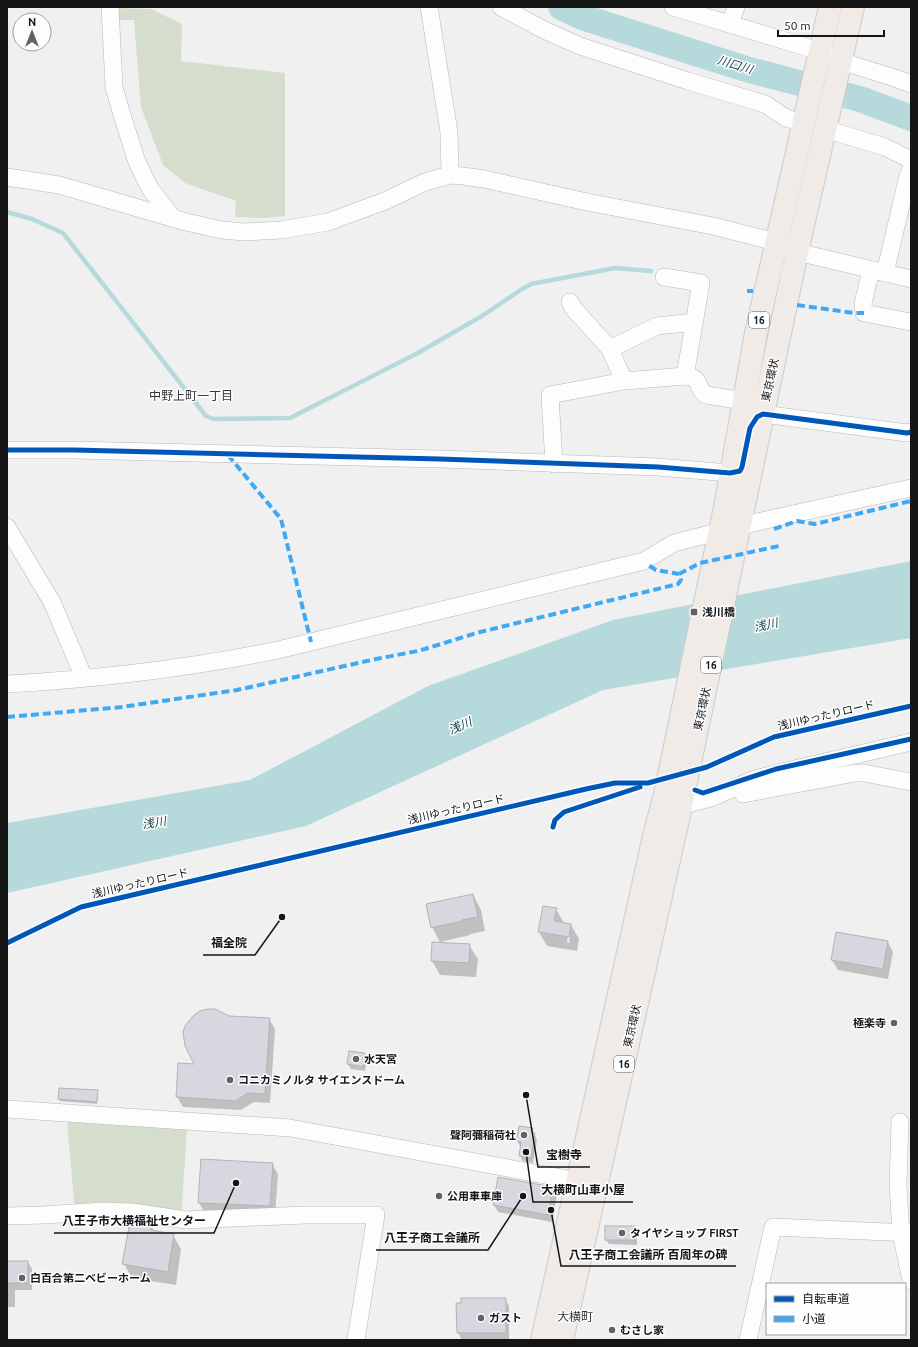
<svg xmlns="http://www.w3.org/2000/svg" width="918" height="1347" font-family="Ubuntu,'Noto Sans JP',sans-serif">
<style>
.green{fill:#d5decc}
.water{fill:#b6dadb}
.shadow{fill:#0003;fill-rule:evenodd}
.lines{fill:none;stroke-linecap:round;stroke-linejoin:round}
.stream{stroke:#b6dadb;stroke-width:4.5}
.river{stroke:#b6dadb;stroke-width:26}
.building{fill:#d6d7df;stroke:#b3b3b4}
.minor-casing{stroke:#b8b8b9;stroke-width:18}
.highway-casing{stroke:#cbcbcc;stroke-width:24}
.minor{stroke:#fdfdfd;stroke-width:17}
.highway{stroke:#f1ebe8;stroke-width:22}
.quiet{stroke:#3fa9f5;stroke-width:4;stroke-dasharray:8 4;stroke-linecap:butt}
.cycleway-casing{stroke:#fcfdff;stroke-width:8}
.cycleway{stroke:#0057b8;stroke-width:5}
.poi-dot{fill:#626263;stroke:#fcfdff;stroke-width:1.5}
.labels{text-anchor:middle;stroke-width:3;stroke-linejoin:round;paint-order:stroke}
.shield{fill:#fcfdff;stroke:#5a5b5c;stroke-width:1}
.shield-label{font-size:10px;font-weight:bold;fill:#151516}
.street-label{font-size:11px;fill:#151516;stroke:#fcfdff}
.poi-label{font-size:11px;font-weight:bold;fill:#151516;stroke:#fcfdff;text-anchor:start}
.water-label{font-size:12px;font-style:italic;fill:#164546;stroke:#fcfdff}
.neighbourhood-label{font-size:12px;fill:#363638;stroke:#fcfdff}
.leader{fill:none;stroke:#151516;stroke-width:1.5}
.callout-dot{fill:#151516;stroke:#fcfdff;stroke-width:1.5}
.callout-label{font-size:12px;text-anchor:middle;font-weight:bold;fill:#151516;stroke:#fcfdff;stroke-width:3;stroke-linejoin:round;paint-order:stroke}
</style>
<rect width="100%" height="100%" fill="#f0f0f1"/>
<g class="green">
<path d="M115,8L151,9L182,24L181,61L285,73V216L263,218L235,217L236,201L185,183L163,165L141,107L134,20H115Z"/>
<path d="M67,1122L187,1129L181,1219L75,1212Z"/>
</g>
<path class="water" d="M911,561V638L603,690L306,826L7,893V823L250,780L428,686L613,620Z"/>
<g class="shadow">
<path d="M473,895L481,910L485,931L470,934V935L440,942L432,927Z"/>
<path d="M556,909L564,923L571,925L579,939L577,951L547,946L539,932ZM568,936H570L569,943L567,942Z"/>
<path d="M888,942L893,952L888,979L838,970L832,960Z"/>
<path d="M469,945L478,959L476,977L440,975L432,961Z"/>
<path d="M229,1017L269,1019L275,1029L270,1103L254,1102L241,1110L183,1107L177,1097L179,1064L195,1065Z"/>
<path d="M350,1052L364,1054L367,1059L365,1071L351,1069L348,1064Z"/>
<path d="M60,1089L97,1091L98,1093L97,1104L60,1101L59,1099Z"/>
<path d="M532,1129L537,1140L533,1163L523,1161L520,1156V1146L517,1141Z"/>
<path d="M202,1161L272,1164L278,1174L275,1216L205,1213L199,1203Z"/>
<path d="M553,1188L557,1195L552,1222L498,1212L494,1205Z"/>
<path d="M151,1226L155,1232L173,1235L181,1249L176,1285L132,1278L124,1264Z"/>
<path d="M635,1227L637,1232V1245L609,1244L606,1240Z"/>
<path d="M7,1262H28L32,1269V1290H15V1307H7Z"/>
<path d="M505,1299L509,1306V1340H462L458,1333Z"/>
</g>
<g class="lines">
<path class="stream" d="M7,212L32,219L63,233L206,416L214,419L290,418L416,354L482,316L522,289L531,284L615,268L651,271"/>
<path class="river" d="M561,7L582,17L746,69L860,99L911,118"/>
</g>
<g class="building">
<path d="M473,894L478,917L462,920L463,921L431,928L426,904Z"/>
<path d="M543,906L557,908L554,921L571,924L569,937L538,932Z"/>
<path d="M836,932L888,941L883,969L831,960Z"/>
<path d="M432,942L470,944L469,963L431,961Z"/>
<path d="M208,1009H215L229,1016L270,1018L265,1094L248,1093L235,1101L176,1097L178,1063L194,1064L185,1046L183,1032L185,1026L194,1015L200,1011Z"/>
<path d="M349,1051L365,1053L363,1067L347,1064Z"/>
<path d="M59,1088L98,1090L97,1102L58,1099Z"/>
<path d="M519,1126L533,1128L532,1133H535L531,1158L519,1156L521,1142L516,1141Z"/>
<path d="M201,1159L273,1163L270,1206L198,1203Z"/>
<path d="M498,1177L553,1187L548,1215L493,1205Z"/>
<path d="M130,1222L152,1225L151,1230L174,1234L168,1272L122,1264Z"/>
<rect x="605" y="1226" width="30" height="14"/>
<rect x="7" y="1261" width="21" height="22"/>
<path d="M461,1298H506V1333H457L456,1303H461Z"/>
</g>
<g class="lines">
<g class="minor-casing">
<g id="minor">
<path d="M110,7L114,87L123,118L136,159L145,179L151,190L173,218"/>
<path d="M429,7L449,132L450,175"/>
<path d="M501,7L544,30L580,46L688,81L765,104L786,118L804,124"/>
<path d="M673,7L809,48L853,65L895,78L911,84"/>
<path d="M730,24L736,7"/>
<path d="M825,129L885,147L911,160"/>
<path d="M7,177L59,185L186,222L222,230L244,232L281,230L328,222L385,201L425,182L450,175L463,176L484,179L587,202L713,226L776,242L797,252L911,279"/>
<path d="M871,270L863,303L864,313L911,322"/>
<path d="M885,273L908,176L911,169"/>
<path d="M664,277L701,283L685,376"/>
<path d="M570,302L574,309L610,349L624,381"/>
<path d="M610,349L657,326L694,322"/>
<path d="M754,421L757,417L763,414L907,433L911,432"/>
<path d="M7,450H74L440,459L658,467L730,473L740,471L741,468"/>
<path d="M554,464L550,395L624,381L685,376C703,377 695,388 706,395L744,401"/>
<path d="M7,527L52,602L84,678"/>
<path d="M7,684C98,679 189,668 278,650L644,561L674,543L757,522L911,488"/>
<path d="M743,794L855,773H864L911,782"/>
<path d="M671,808L711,798L752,780L786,771L911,742"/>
<path d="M7,1109L290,1128L589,1183"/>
<path d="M900,1122L898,1185L901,1233L911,1280"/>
<path d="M7,1216L44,1215L103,1211L132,1212L186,1220L305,1215H376L356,1340"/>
<path d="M748,1340L773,1227L911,1233"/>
</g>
</g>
<g class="highway-casing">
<g id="highway">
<path d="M542,1340L654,836L665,794L725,507L756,333L830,7"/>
<path d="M562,1340L681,806L797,252L853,7"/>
</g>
</g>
<use href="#minor" class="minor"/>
<use href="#highway" class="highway"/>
<g class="quiet">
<path d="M747,291H753"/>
<path d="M797,305L854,313H864"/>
<path d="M228,455L281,519L311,642"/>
<path d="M774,529L797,521L815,524L911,501"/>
<path d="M679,574L700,563L779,546"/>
<path d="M7,717L122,707L237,690L376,659L418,651L480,632L678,584L681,580L679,574L656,570L648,565"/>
</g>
<g class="cycleway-casing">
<g id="cycleway">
<path d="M7,450H74L440,459L658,467L730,473L740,471L742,467L750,428L757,417L763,414L907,433L911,432"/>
<path d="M695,790L703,793L776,769L911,739"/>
<path d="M553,827L555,820L564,812L640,787"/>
<path d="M7,943L81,907L586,789L615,783H648L707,767L774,737L911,706"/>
</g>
</g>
<use href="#cycleway" class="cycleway"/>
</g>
<g class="poi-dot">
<rect x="690" y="608" width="8" height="8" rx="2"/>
<circle cx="894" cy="1023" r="4"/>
<circle cx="356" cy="1059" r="4"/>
<circle cx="230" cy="1080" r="4"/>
<circle cx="524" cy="1135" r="4"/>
<circle cx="439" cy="1196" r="4"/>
<circle cx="622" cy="1233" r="4"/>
<circle cx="22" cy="1278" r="4"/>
<circle cx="481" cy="1318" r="4"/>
<circle cx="612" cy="1330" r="4"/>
</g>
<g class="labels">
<g class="shield">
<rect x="749" y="312" width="20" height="16" rx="3"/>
<rect x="701" y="657" width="20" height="16" rx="3"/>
<rect x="614" y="1056" width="20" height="16" rx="3"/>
</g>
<g class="shield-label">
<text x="759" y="324">16</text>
<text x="711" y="669">16</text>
<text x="624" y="1068">16</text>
</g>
<g class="street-label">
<text transform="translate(770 380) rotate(-78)" y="4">東京環状</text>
<text transform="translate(702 709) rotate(-78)" y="4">東京環状</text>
<text transform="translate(826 715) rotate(-13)" y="4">浅川ゆったりロード</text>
<text transform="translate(456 809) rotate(-13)" y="4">浅川ゆったりロード</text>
<text transform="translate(140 883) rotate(-13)" y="4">浅川ゆったりロード</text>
<text transform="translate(632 1026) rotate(-77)" y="4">東京環状</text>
</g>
<g class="poi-label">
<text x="702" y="616">浅川橋</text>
<text x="886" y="1027" text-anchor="end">極楽寺</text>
<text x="364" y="1063">水天宮</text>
<text x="238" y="1084">コニカミノルタ サイエンスドーム</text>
<text x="516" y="1139" text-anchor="end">聲阿彌稲荷社</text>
<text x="447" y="1200">公用車車庫</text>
<text x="630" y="1237">タイヤショップ FIRST</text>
<text x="30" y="1282">白百合第二ベビーホーム</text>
<text x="489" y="1322">ガスト</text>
<text x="620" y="1334">むさし家</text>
</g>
<g class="water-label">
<text transform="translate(735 65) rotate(17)" y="4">川口川</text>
<text transform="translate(766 625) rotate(-12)" y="4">浅川</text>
<text transform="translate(460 726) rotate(-24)" y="4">浅川</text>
<text transform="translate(154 823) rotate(-9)" y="4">浅川</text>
</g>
<g class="neighbourhood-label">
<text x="191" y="400">中野上町一丁目</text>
<text x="575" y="1321">大横町</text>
</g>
</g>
<path class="leader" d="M282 917L255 955H203M526 1095L538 1167H590M526 1152L533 1202H633M236 1183L214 1233H54M523 1196L488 1250H376M551 1210L561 1266H736"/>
<g class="callout-dot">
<circle cx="282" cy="917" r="4"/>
<circle cx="526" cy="1095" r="4"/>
<circle cx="526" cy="1152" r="4"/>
<circle cx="236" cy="1183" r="4"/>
<circle cx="523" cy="1196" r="4"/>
<circle cx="551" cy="1210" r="4"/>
</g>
<g class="callout-label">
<text x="229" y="947">福全院</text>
<text x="564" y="1159">宝樹寺</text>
<text x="583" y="1194">大横町山車小屋</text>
<text x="134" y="1225">八王子市大横福祉センター</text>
<text x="432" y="1242">八王子商工会議所</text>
<text x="648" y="1259">八王子商工会議所 百周年の碑</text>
</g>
<rect width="918" height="1347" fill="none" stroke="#151516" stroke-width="16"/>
<rect x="766" y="1283" width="140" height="52" fill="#fcfdff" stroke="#a0a0a2"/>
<rect x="774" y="1296" width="20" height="6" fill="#0057b8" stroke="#a0a0a2"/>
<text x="802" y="1303" font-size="12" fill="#151516">自転車道</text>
<rect x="774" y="1316" width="20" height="6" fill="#3fa9f5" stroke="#a0a0a2"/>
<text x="802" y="1323" font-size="12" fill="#151516">小道</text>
<g transform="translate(32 32)"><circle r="19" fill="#fcfdff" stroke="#a0a0a2"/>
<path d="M0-3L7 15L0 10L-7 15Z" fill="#626263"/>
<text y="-6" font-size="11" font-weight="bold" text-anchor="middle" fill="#151516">N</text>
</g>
<path d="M778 30v6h106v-6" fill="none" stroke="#151516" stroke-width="2"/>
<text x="784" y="30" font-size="12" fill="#151516" stroke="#fcfdff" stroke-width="3" paint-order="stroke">50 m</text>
</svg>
